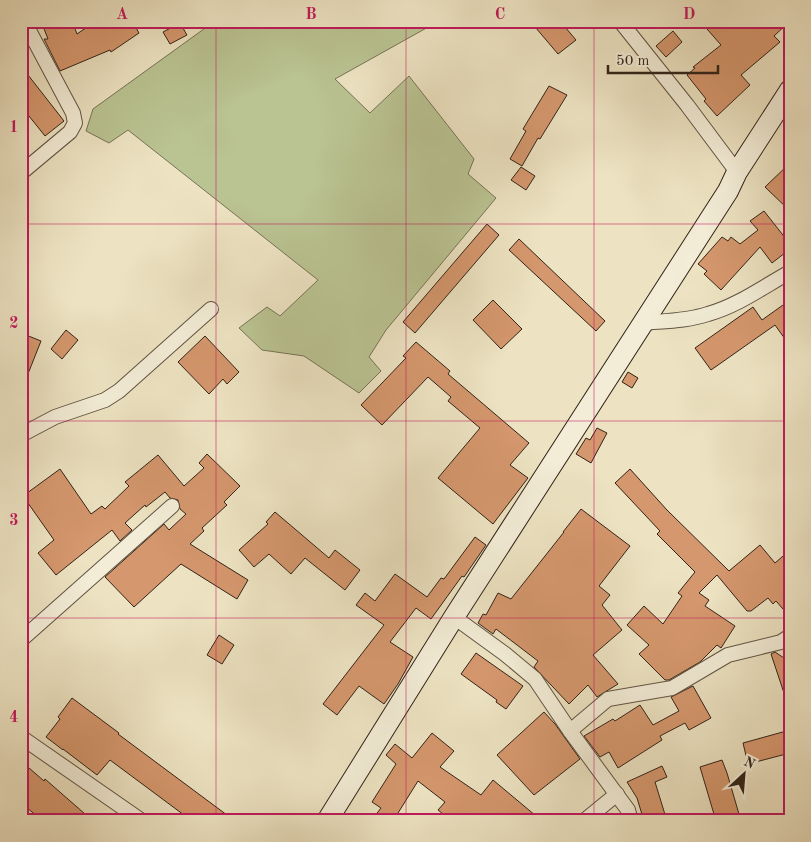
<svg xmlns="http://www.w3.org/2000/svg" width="811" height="842" font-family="'Old Standard TT',serif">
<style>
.green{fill:#bac392;stroke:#767356}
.building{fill:#d5976d;stroke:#322319}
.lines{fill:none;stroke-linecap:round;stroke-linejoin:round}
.street-casing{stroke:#615343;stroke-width:16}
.secondary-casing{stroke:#322319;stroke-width:22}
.street{stroke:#f3edd7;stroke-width:14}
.secondary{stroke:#f3edd7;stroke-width:20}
.grid{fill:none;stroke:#c2185b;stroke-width:1;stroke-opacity:0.55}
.neatline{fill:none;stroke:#c2185b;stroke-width:2}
.grid-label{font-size:16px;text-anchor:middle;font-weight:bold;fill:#c2185b}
</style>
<rect width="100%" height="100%" fill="#ede3c2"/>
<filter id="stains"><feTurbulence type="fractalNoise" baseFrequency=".004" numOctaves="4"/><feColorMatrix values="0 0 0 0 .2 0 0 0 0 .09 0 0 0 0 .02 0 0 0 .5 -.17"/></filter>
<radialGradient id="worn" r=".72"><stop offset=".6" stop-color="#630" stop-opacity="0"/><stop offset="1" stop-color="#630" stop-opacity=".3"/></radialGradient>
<path class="green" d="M225,21H439L335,79L370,113L409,76L474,159L468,174L496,198L386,330L369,357L381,371L359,393L304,356L262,350L239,328L267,307L280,316L318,280L128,130L109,143L86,131L93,109L208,26L216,27Z"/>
<g class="building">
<path d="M41,21H72L77,34L96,21H132L139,33L111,52L110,50L60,71L44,39H48Z"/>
<path d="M530,21H560L576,40L558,54Z"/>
<path d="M700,21H790L774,36L780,42L741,75L750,85L717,116L704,101L706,99L687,75L695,68L693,67L721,45Z"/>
<path d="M180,23L187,35L170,44L163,32Z"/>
<path d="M673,31L682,42L666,57L656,46Z"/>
<path d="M21,66L64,121L45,136L21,106Z"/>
<path d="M549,86L567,95L540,139L538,138L522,166L510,159L526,131L523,129Z"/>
<path d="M790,163V211L765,187Z"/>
<path d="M521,167L535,176L526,190L511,180Z"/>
<path d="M764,211L790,244V249L772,263L760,247L721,290L704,274L707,271L698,264L722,237L728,241L731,237L740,244L758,230L750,221Z"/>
<path d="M487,224L499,235L415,333L403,322Z"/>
<path d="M519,239L605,321L596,331L509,250Z"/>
<path d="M493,300L522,329L501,349L473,320Z"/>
<path d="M790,300V346L775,325L711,370L695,348L753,307L762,320Z"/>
<path d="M66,330L78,340L62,359L51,349Z"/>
<path d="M21,333L41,341L22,389H21Z"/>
<path d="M205,336L239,372L227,384L223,379L209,394L178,362Z"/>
<path d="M416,342L450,371L448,374L529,443L510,465L528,478L493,524L438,478L480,428L448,401L451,397L428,377L382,425L361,405L406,358L403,356Z"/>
<path d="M628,372L638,378L632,388L622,382Z"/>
<path d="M597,428L607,433L591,463L576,454L586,438L590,440Z"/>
<path d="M207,454L240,486L224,502L227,505L202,528L204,531L190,544L248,580L237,599L181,564L134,607L105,577L164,524L169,530L186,514L180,509L178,500L170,498L165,492L146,507L145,505L125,523L132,530L120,541L112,530L56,575L38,553L54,540L23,496L60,469L91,514L102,506L105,509L129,486L125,482L158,455L184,486L204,468L199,463Z"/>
<path d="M630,469L667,510L729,571L760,545L775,563L790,550V617L776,601L773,604L768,598L751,611H747L717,575L699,593L709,600L705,606L735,626L721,648L717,645L700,662L669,680H665L639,654L649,645L627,625L644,606L663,624L682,596L678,593L695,572L657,534L660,531L615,483Z"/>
<path d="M581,509L630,546L599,586L610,595L602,605L622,630L593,655L618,684L597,697L588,685L569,704L534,667L538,661L496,629L493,634L478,623L483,614L486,615L498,593L511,599L564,532H563Z"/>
<path d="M275,512L329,558L335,550L360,570L345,590L305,558L291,574L269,554L254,567L239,550L268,524L266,522Z"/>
<path d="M475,537L486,545L464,577L462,576L431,619L416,608L390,642L413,657L398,684L384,704L359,686L337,715L323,704L384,625L356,605L365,593L375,601L395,574L427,597L441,578L444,579Z"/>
<path d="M219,635L234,645L222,664L207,655Z"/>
<path d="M775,652L790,662V705H788L771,654Z"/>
<path d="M476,653L523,686L506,709L496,702L497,700L461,674Z"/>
<path d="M693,686L711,718L689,730L685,723L660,736L662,740L618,768L609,752L600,757L584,736L613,719L615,721L640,705L653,725L679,711L671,697Z"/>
<path d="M72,698L119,733L118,734L235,821H192L110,760L97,775L63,749V750L46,737L60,719L58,717Z"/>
<path d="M544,712L555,724L580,759L534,795L497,755Z"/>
<path d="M790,730V753L748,764L743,743Z"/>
<path d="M432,733L454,751L440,767L481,795L493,780L542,821H487L479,814L473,821H452L438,810L445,802L418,781L398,813L406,821H371L381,808L372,802L396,764L386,755L395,744L412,758Z"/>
<path d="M722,760L727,773L741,821H716L700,767Z"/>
<path d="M21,761L44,781L45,779L93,821H43L21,803Z"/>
<path d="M662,766L667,777L655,782L667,821H644L637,798L627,782Z"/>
</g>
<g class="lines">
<g class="street-casing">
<g id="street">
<path d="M620,21L687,105L737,172"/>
<path d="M21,173L70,132L75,123L73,113L24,21"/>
<path d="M643,323C664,321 687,321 708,314C737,306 763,287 790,272"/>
<path d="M21,435L55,417L105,400L119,391L211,309"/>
<path d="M454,617L505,654L535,679L570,731L628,810L631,821"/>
<path d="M21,640L172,506"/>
<path d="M570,731L608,699L672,688L728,655L781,642L790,636"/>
<path d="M21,737L142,821"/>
<path d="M584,821L617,794"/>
</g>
</g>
<g class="secondary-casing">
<path id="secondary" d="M327,821L454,617L728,191L737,172L790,90"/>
</g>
<use href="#street" class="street"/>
<use href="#secondary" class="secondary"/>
</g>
<path class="grid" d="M216,21V821M406,21V821M594,21V821M21,224H790M21,421H790M21,618H790"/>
<rect width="811" height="842" fill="none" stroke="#ede3c2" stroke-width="55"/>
<g transform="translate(744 774) rotate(26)" stroke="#f3edd7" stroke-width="4" paint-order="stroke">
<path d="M0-4L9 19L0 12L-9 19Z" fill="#322319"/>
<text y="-8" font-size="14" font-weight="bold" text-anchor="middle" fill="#322319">N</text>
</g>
<path d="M608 65v8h110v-8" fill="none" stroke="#322319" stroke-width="2.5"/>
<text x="616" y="65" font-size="15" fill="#322319" stroke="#f3edd7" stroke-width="4" paint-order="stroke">50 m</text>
<rect x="28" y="28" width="756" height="786" class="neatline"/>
<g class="grid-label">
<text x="122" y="19">A</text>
<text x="311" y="19">B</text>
<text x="500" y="19">C</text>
<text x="689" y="19">D</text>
<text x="14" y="132">1</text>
<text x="14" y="328">2</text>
<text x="14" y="525">3</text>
<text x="14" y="722">4</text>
</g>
<rect width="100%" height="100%" filter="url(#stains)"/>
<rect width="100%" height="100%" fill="url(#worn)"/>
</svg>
